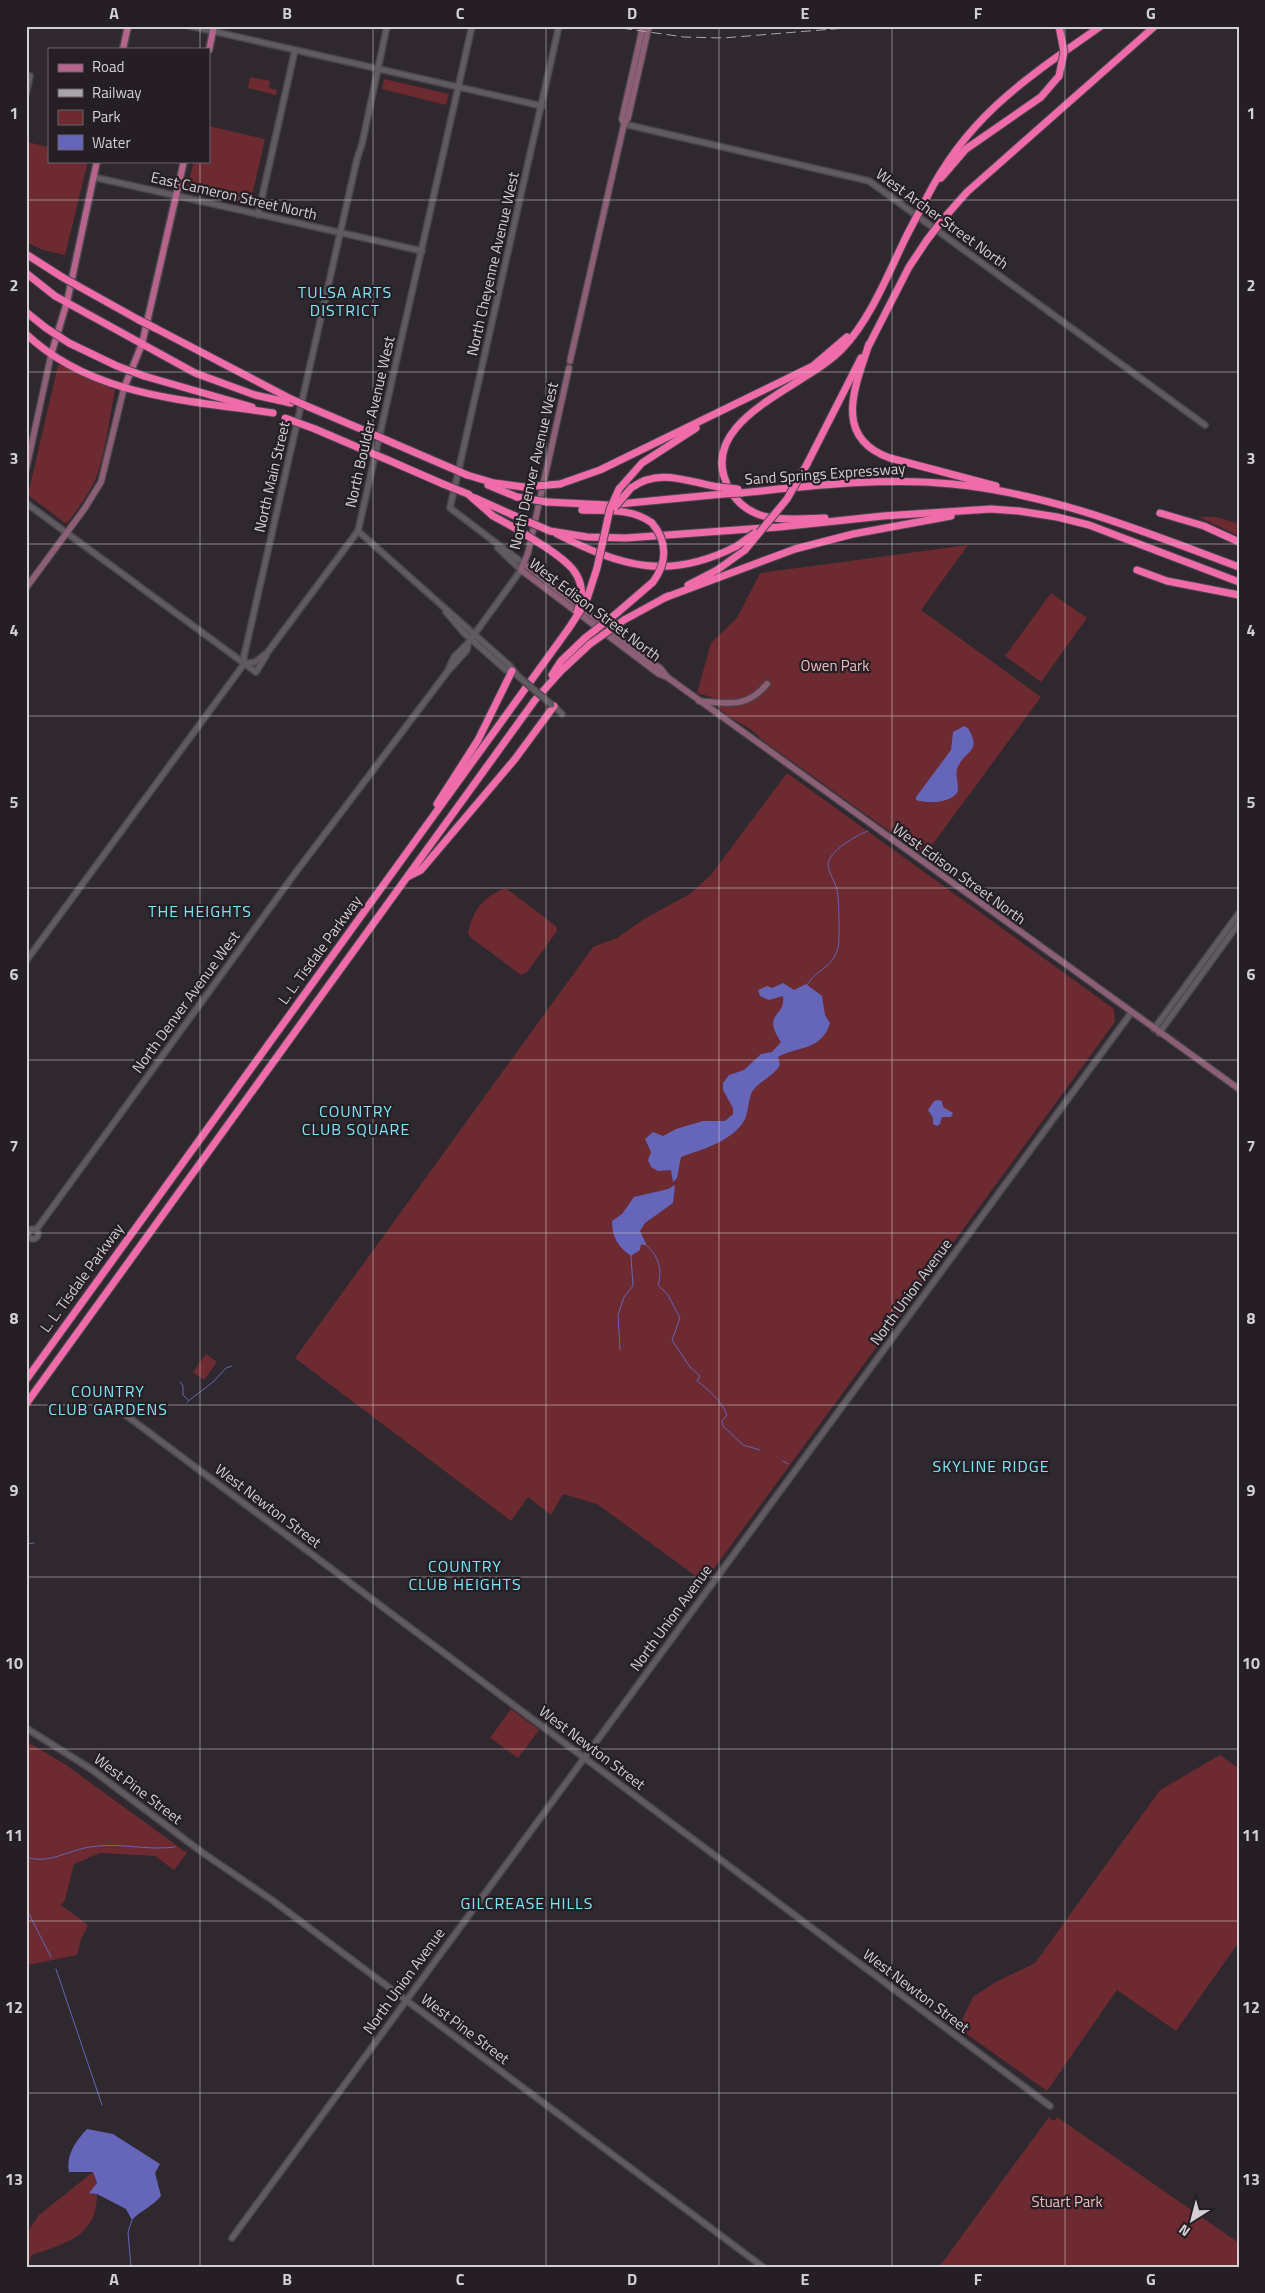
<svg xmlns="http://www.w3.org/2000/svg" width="1265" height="2293" font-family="'Titillium Web',sans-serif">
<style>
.green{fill:#6d2a30}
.water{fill:#6565b9}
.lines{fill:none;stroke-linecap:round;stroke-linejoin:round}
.stream{stroke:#6565b9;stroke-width:1}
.tertiary-casing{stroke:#4c474c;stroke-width:8}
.secondary-casing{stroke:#4c474c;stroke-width:8}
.primary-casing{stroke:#4c474c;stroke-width:9}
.motorway-casing{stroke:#4c474c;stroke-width:9}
.tertiary{stroke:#615a60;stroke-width:5}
.secondary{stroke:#8c5f76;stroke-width:5.5}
.primary{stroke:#b7648c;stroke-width:6}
.motorway{stroke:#f06baa;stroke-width:7}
.rail{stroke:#a9a4a8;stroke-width:1;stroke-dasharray:10 5;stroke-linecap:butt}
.tertiary-bridge-casing{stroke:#4c474c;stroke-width:8;stroke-linecap:butt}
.motorway-bridge-casing{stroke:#4c474c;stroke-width:9;stroke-linecap:butt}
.tertiary-bridge{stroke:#615a60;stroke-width:5}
.motorway-bridge{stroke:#f06baa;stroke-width:7}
.grid{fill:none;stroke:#d4cfd3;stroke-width:1;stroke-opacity:0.55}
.labels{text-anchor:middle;stroke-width:4.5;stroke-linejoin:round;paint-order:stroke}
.street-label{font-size:15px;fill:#d4cfd3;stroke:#251f25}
.park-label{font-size:15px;fill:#f1bbbc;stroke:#251f25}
.neighbourhood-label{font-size:16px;letter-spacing:1px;fill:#7ce5f6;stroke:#251f25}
.neatline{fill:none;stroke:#d4cfd3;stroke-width:2}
.grid-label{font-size:16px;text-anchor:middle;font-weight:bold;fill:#d4cfd3}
</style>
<rect width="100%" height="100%" fill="#2f292f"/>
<g class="green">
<path d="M250,77L270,81L269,88L277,90L276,95L248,88Z"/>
<path d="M384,79L449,94L446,105L382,89Z"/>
<path d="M209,126L265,139L250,204L187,189L194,161H209Z"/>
<path d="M27,142L49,147V161H88L65,255L43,250L26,242Z"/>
<path d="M58,365H64L115,390C109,419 106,451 96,478C89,494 78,508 69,521L65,523L28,495Z"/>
<path d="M1199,517H1216L1239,524V536Z"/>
<path d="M968,545L921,610L1041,697L924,856L761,739C750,723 721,720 714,698L697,693L711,643L737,618L760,573Z"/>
<path d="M1051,593L1087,618L1041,682L1005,656Z"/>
<path d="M787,773L1114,1009L1115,1022L704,1582L597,1504L563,1494L551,1515L528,1497L511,1521L295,1358L593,947L617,938L644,919L690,894L711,875Z"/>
<path d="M503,889H507L556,926L557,931L527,972L521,975L470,937L468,932C473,911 482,898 503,889Z"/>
<path d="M206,1354L217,1362L204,1380L193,1372Z"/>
<path d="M511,1709L539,1730L518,1758L490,1738Z"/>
<path d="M26,1741L66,1765L187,1853L174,1870L155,1856L100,1853L74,1864L65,1900L61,1905L88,1925L81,1939L77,1955L28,1965Z"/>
<path d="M1220,1755L1238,1768L1236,1761L1239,1760V1942L1176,2031L1117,1990L1047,2091L958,2028L973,1997L994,1983L1035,1963L1160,1790Z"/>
<path d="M1049,2117L1051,2120H1056L1057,2117L1239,2243V2267H939Z"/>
<path d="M93,2172L97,2183L90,2193L97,2194C97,2236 67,2243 32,2255L26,2267V2234L39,2215Z"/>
</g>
<g class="water">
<path d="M964,726L968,728C983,753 964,750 957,769C955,777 960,785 957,793C949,803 928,804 916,800V797L951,750L953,732Z"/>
<path d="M783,983L794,990L806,984L822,996L825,1015L830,1023C822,1051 797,1046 778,1057L780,1065C773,1077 759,1081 752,1092C748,1100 749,1110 745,1119C733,1142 700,1150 681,1157L677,1178L673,1182L671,1170L658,1171L651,1167L648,1160L651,1152L645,1139L653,1132L663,1136L676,1129L703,1121H725L733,1114V1108L723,1090V1083L729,1075L744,1070L761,1054L772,1052L781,1042C761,1012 786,1018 783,996L769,1000L760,996L758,990L767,986L772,988Z"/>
<path d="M938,1100L942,1101L943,1107L953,1113L951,1117H942L940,1124L937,1126L933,1124V1118L928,1110L934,1101Z"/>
<path d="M675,1185L673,1203L645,1223L640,1231L647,1246L641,1244L640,1250L631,1256C618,1247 612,1237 612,1221L622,1214L634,1197L668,1189Z"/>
<path d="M87,2129L113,2134L160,2164L155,2173L161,2196C152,2207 141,2210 132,2220L126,2209L97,2194L89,2193L97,2183L93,2172H69C66,2154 76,2141 87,2129Z"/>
</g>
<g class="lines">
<g class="stream">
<path d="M807,985C816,969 832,969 838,948C840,941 839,897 837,890C835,882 829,873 828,865C828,851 857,835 868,831"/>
<path d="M647,1246C658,1255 663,1270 658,1285L668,1295L680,1318L672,1340L690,1367L700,1376L697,1381C709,1390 721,1400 727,1415L722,1421L723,1426L743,1445L760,1450"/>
<path d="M620,1350L618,1315L624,1297L633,1286L631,1256"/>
<path d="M180,1382L183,1386V1395L188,1400"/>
<path d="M187,1402L213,1382L226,1368L232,1366"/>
<path d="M783,1461L788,1464"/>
<path d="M26,1544L34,1543"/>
<path d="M26,1857C48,1865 69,1850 90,1847C118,1842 147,1851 175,1847"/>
<path d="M26,1908L51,1957"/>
<path d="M56,1969L102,2105"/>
<path d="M131,2267L128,2232L132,2220"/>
</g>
<g class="tertiary-casing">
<g id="tertiary">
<path d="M190,26L542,106"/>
<path d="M26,94L30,76"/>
<path d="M624,124L869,181L1205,425"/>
<path d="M93,177L422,251"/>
<path d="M258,215L295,50"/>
<path d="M26,503L256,672L266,656"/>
<path d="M358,531L510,666L518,676"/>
<path d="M524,564L450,508L559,26"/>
<path d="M446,612L464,633L506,670L512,671"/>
<path d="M244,664L255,662L267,653L358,531L472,26"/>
<path d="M449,668L454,657L468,643L521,570L498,548"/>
<path d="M553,705L562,714"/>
<path d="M26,961L244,664V656L357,159L362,144L387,26"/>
<path d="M1154,1029L1239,913"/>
<path d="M1159,1033L1239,923"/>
<circle cx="33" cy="1234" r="5"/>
<path d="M36,1230L293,876L448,671L467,650L468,643"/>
<path d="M119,1410L1050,2106"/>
<path d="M26,1728L91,1769L203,1853L272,1900L763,2267"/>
<path d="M232,2238L1131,1013"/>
</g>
</g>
<g class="secondary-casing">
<g id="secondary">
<path d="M624,124L622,119L643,26"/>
<path d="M570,361L624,124L628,118L649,26"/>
<path d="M569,368L528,553L521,570L659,674L667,677L1239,1089"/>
<path d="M26,470L51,355"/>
<path d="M524,564L648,659L661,669L667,677"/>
<path d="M26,588L85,508L101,482L124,388"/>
<path d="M699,701C728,703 746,709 767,684"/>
</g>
</g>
<g class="primary-casing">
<g id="primary">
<path d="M123,49L128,26"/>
<path d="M209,50L214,26"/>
<path d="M51,355L67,302L97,161"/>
<path d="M124,388L142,344L184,161"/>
</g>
</g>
<g class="motorway-casing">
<g id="motorway">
<path d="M941,178L966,149L1041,97L1059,76"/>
<path d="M926,199C968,115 1027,78 1101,26"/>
<path d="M944,218L967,192L1155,26"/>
<path d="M26,254L62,277"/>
<path d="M26,273L55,296L195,373L255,395L291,403"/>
<path d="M78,286L139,320"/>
<path d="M26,312L46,328"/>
<path d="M155,328L291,399"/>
<path d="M26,334C93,397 187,400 273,413"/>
<path d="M69,343L117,366"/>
<path d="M869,344C856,385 831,437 890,458L996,486"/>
<path d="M868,347L909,267L927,240"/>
<path d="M144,376L252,407"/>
<path d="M309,407L368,432"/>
<path d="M315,429L364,450"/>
<path d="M393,443L451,468"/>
<path d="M388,460L443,484"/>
<path d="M807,464L861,358"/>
<path d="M467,475L494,483L524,487"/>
<path d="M560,484L600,470L813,366L847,337"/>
<path d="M488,485L517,497"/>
<path d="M631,488C659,467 688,482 719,487"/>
<path d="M619,489L642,463L696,428"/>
<path d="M741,493C811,486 882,477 952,484C1053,494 1145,532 1239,567"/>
<path d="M468,494L493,516L515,528"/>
<path d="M475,498L515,516"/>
<path d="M547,502L608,505L723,494"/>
<path d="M582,510C606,511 632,508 652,523"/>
<path d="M1160,513L1204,526L1239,542"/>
<path d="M825,518C791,519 750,526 730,490C690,420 808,387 843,348C872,317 889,271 908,233"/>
<path d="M550,531L587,537L626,538L779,527L883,516L991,509L1019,511L1057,517L1089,525L1239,582"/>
<path d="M557,534C622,567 669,581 737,546"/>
<path d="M547,548C566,561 585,574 581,600"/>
<path d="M1137,570L1167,581L1239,595"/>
<path d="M688,585L717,570L745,550"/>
<path d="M664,598L795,549L853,534L951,516"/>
<path d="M586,602L597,568"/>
<path d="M617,613L653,582"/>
<path d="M624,620L668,596"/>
<path d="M552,675L561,661L585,638"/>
<path d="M437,804L478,740L512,671"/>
<path d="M409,876L421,870L515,759L554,706"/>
<path d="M26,1380L569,628"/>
<path d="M26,1404L535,700L561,671L590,644"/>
</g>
</g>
<use href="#tertiary" class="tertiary"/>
<use href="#secondary" class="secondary"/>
<use href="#primary" class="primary"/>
<use href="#motorway" class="motorway"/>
<path class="rail" d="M607,26L684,37L723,38L870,26"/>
<g class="tertiary-bridge-casing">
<path id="tertiary-bridge" d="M518,676L552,705"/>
</g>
<g class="motorway-bridge-casing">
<g id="motorway-bridge">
<path d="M1059,26L1064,52L1059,76"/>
<path d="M908,233L926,199"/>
<path d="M927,240L944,218"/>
<path d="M62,277L78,286"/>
<path d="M139,320L155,328"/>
<path d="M46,328L69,343"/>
<path d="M117,366L144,376"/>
<path d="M291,399L309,407"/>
<path d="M285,418L315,429"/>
<path d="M368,432L393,443"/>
<path d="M364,450L388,460"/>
<path d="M451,468L467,475"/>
<path d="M443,484L468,494"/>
<path d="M524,487L560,484"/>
<path d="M719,487L738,489"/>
<path d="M723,494L741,493"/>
<path d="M517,497L547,502"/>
<path d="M615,507L631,488"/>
<path d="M515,516L550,531"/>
<path d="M652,523C668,542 667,563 653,582"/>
<path d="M515,528L547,548"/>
<path d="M737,546L755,533"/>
<path d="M745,550L787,499L807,464"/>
<path d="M597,568L610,509L619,489"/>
<path d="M577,612L581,600"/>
<path d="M569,628L586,602"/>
<path d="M585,638L617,613"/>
<path d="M590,644L624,620"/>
</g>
</g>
<use href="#tertiary-bridge" class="tertiary-bridge"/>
<use href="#motorway-bridge" class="motorway-bridge"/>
</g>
<path class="grid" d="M200,26V49M373,26V2267M546,26V2267M719,26V2267M892,26V2267M1065,26V2267M200,161V2267M26,200H1239M26,372H1239M26,544H1239M26,716H1239M26,888H1239M26,1060H1239M26,1233H1239M26,1405H1239M26,1577H1239M26,1749H1239M26,1921H1239M26,2093H1239"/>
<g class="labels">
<g class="street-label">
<text transform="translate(234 196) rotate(13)" y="5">East Cameron Street North</text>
<text transform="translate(942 219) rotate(36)" y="5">West Archer Street North</text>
<text transform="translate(493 264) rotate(-77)" y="5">North Cheyenne Avenue West</text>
<text transform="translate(370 422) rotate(-77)" y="5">North Boulder Avenue West</text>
<text transform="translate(534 466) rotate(-77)" y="5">North Denver Avenue West</text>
<text transform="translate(825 474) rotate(-4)" y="5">Sand Springs Expressway</text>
<text transform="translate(272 477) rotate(-77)" y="5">North Main Street</text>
<text transform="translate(595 610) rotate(37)" y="5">West Edison Street North</text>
<text transform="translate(959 874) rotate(36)" y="5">West Edison Street North</text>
<text transform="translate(320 950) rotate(-54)" y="5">L. L. Tisdale Parkway</text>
<text transform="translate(186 1002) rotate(-54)" y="5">North Denver Avenue West</text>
<text transform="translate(82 1278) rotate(-54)" y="5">L. L. Tisdale Parkway</text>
<text transform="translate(911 1292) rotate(-54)" y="5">North Union Avenue</text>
<text transform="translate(268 1506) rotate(37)" y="5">West Newton Street</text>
<text transform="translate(671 1618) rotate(-54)" y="5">North Union Avenue</text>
<text transform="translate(592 1748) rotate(37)" y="5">West Newton Street</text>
<text transform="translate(138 1789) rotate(37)" y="5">West Pine Street</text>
<text transform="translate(404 1981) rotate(-54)" y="5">North Union Avenue</text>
<text transform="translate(916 1991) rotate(37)" y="5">West Newton Street</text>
<text transform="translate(465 2029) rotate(37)" y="5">West Pine Street</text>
</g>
<g class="park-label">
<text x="835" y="671">Owen Park</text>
<text x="1067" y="2207">Stuart Park</text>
</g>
<g class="neighbourhood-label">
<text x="345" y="298">TULSA ARTS<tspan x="345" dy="18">DISTRICT</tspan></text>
<text x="200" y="917">THE HEIGHTS</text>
<text x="356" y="1117">COUNTRY<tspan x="356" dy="18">CLUB SQUARE</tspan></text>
<text x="108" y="1397">COUNTRY<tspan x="108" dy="18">CLUB GARDENS</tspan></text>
<text x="991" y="1472">SKYLINE RIDGE</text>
<text x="465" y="1572">COUNTRY<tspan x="465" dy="18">CLUB HEIGHTS</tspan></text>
<text x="527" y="1909">GILCREASE HILLS</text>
</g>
</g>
<rect width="1265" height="2293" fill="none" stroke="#251f25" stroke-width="55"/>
<rect x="48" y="48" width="162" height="115" fill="#251f25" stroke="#6b656b"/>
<rect x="58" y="64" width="25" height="8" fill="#b7648c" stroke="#6b656b"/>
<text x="92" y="72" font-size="15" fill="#d4cfd3">Road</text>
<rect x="58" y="89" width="25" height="8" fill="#a9a4a8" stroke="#6b656b"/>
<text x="92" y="98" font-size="15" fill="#d4cfd3">Railway</text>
<rect x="58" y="110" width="25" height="15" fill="#6d2a30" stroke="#6b656b"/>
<text x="92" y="122" font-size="15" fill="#d4cfd3">Park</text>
<rect x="58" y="135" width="25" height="15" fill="#6565b9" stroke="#6b656b"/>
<text x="92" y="148" font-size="15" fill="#d4cfd3">Water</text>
<g transform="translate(1192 2220) rotate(216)" stroke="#251f25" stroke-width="4" paint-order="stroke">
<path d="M0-4L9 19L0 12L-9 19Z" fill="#d4cfd3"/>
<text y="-8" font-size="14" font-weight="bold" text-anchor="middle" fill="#d4cfd3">N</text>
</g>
<rect x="28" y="28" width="1210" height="2238" class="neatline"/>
<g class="grid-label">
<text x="114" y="19">A</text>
<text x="287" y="19">B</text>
<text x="460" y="19">C</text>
<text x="632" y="19">D</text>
<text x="805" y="19">E</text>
<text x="978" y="19">F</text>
<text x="1151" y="19">G</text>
<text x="14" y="119">1</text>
<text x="1251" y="119">1</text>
<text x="14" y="291">2</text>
<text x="1251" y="291">2</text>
<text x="14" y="464">3</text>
<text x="1251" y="464">3</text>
<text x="14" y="636">4</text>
<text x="1251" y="636">4</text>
<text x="14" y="808">5</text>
<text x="1251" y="808">5</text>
<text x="14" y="980">6</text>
<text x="1251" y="980">6</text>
<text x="14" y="1152">7</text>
<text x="1251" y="1152">7</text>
<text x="14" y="1324">8</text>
<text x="1251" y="1324">8</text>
<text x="14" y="1496">9</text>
<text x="1251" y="1496">9</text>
<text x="14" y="1669">10</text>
<text x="1251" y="1669">10</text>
<text x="14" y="1841">11</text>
<text x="1251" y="1841">11</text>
<text x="14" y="2013">12</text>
<text x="1251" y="2013">12</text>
<text x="14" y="2185">13</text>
<text x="1251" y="2185">13</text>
<text x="114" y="2285">A</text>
<text x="287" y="2285">B</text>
<text x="460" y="2285">C</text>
<text x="632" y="2285">D</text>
<text x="805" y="2285">E</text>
<text x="978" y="2285">F</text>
<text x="1151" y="2285">G</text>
</g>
</svg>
